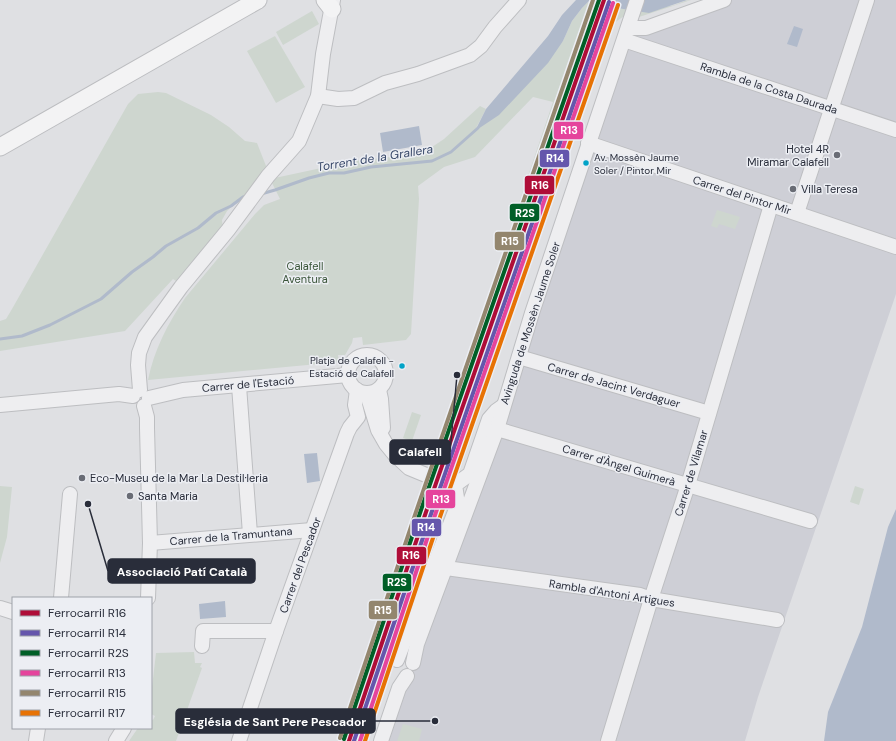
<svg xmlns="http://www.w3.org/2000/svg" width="896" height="741" font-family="'DM Sans',sans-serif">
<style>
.built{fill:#cecfd6}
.green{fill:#ced6cf}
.water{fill:#b0bacb}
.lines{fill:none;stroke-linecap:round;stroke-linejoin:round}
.stream{stroke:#b0bacb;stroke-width:3}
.minor-tunnel{stroke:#bbbcc1;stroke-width:14;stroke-dasharray:14 7;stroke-linecap:butt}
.minor-casing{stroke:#bdbec1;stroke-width:16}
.major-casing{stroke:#bcbdc0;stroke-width:19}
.minor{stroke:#eeeef0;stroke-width:14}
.major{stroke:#f3f3f4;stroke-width:17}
.rail-1-casing{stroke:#eceef3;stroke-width:7}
.rail-2-casing{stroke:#eceef3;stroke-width:7}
.rail-3-casing{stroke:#eceef3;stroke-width:7}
.rail-4-casing{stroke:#eceef3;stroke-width:7}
.rail-5-casing{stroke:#eceef3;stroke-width:7}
.rail-6-casing{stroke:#eceef3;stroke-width:7}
.rail-1{stroke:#af0d38;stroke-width:4}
.rail-2{stroke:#6556ac;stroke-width:4}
.rail-3{stroke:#005f27;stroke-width:4}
.rail-4{stroke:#e5449c;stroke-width:4}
.rail-5{stroke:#93866e;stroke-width:4}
.rail-6{stroke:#e77204;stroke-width:4}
.poi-dot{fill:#696c75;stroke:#eceef3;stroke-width:1.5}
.bus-dot{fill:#02a3c7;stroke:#eceef3;stroke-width:1.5}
.labels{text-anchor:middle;stroke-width:3;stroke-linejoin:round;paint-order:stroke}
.bus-label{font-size:10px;fill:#292d3a;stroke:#eceef3;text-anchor:start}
.street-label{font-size:11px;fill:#292d3a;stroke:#eceef3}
.poi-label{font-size:11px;fill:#292d3a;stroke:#eceef3;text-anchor:start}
.park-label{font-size:11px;fill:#395438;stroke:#eceef3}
.water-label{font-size:12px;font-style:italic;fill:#384869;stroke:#eceef3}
.leader{fill:none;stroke:#292d3a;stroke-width:1.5}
.callout-dot{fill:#292d3a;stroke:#eceef3;stroke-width:1.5}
.callout{fill:#292d3a;stroke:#292d3a;stroke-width:1.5}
.callout-label{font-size:12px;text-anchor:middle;font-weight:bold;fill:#fff}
.line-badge{stroke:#eceef3;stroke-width:1.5}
.badge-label{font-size:11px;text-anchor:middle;font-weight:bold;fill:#fff}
</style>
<rect width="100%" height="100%" fill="#dfe0e3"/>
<g class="built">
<path d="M724,0H896V294L758,697L745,741H381L399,688L417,644L629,28Z"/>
<path d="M595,7L609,11L361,741H342Z"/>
</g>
<g class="green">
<path d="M590,0C603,0 613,9 626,9C640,9 656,8 670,6C677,5 683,0 691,0L639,17L624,16L610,26L542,232L383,695L366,741H361L609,11L595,8L342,741H337L553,102L533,97L475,157L444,167L418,186L419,199L411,334L406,340L363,345L362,337L353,338L352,343L345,355H338L339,362L148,380C154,350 168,323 185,298L255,214L264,205L280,199L270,179L354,161L408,155L426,151L444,139L480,106L486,109L475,130L563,41L572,21L582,8Z"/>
<path d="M312,11L319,24L283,45L276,32Z"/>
<path d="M275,36L305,87L276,103L247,51Z"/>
<path d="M158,92L166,93L211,115L229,127L245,141L257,143L268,171L250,195L242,197L227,211L222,220L223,231L179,283L173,279L125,331L0,351V321L6,319L12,309L128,104L138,94Z"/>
<path d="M717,210L740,217L735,229L719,224L717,228L711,226Z"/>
<path d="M412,412L421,415L412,441L403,438Z"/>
<path d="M0,486L12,487L7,537L0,563Z"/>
<path d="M855,486L864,489L859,505L850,502Z"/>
<path d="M194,652L195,663H202L200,667L202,668L176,741H129L138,728H151V719L153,720L155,716L151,714V696L156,653Z"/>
<path d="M403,724L422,729L419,741H397Z"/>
</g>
<g class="water">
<path d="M576,0H590L582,8L572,21L563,41L548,63L499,115L475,131L486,109L548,36L562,15Z"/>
<path d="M595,0H687L649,13L617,8Z"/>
<path d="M794,26L803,29L797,47L787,44Z"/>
<path d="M419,126L422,145L383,152L380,133Z"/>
<path d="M317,453L320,481L307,483L304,454Z"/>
<path d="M896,509V741H824L828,712L862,627L888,527Z"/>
<path d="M225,601L226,617L200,619L199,604Z"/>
</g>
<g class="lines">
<g class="stream">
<path d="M261,194L275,190L309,178L329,173H344L371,167L432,161L451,152L478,128"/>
<path d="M0,339L22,336L50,325L101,299L132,272L153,257L166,246L198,228L216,213L231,206L243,197L247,196"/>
</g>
<path class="minor-tunnel" d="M426,475L455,485"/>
<g class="minor-casing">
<g id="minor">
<path d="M628,28H646L724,0"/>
<path d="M624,40L896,130"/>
<path d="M318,96L338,99L354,98L385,83L418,74L470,55L481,46L495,27L519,0"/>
<path d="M588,143L896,247"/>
<path d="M797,213L867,0"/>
<circle cx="367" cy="374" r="19"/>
<path d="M519,357L709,413"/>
<path d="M239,386L250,534"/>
<path d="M140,390L138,365L139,353L145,337L181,287L228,230L268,176L299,141L318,96L323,54L333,0"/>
<path d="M379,390L381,399L383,428"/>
<path d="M367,394L378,430L386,444L395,455L409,468L426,475"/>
<path d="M149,398L183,390L348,375"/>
<path d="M0,405L119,394L133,396"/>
<path d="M144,406L147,417V428L150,543L148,598"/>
<path d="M497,429L810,521"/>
<path d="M150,543L312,530"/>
<path d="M446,568L640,595L651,599L777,620"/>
<path d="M61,598L70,494"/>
<path d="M0,608L13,612"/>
<path d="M202,646L203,631H276"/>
<path d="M397,660L458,504L455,485L470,474L489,419L496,411L503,406"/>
<path d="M413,663L417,644L497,429L532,313L637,0"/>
<path d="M36,741L38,728"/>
<path d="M116,741L124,728"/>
<path d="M239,741L276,631L347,433L350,427L358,417L355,405L357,390"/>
<path d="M381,741L399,688L407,676"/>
<path d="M608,741L651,599L688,485L771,205"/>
</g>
</g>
<g class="major-casing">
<g id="major">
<path d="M325,0L332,9"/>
<path d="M0,147L258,0"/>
</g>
</g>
<use href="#minor" class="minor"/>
<use href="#major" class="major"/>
<g class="rail-1-casing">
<path id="rail-1" d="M349,741L426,512L604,0"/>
</g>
<g class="rail-2-casing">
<path id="rail-2" d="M354,741L431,514L609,2"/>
</g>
<g class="rail-3-casing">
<path id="rail-3" d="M344,739L421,510L599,0"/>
</g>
<g class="rail-4-casing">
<path id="rail-4" d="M360,741L435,515L613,3"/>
</g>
<g class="rail-5-casing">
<path id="rail-5" d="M340,738L417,509L593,0"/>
</g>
<g class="rail-6-casing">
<path id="rail-6" d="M365,741L440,517L618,5"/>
</g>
<use href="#rail-1" class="rail-1"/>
<use href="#rail-2" class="rail-2"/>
<use href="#rail-3" class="rail-3"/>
<use href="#rail-4" class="rail-4"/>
<use href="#rail-5" class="rail-5"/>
<use href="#rail-6" class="rail-6"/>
</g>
<g class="poi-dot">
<circle cx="837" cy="155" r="4"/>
<circle cx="793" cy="189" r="4"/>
<circle cx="82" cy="478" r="4"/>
<circle cx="130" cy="496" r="4"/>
</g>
<g class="bus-dot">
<circle cx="586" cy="163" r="3.5"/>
<circle cx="402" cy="366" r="3.5"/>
</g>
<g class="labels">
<g class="bus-label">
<text x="594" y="161">Av. Mossèn Jaume<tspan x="594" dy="13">Soler / Pintor Mir</tspan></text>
<text x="394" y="364" text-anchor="end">Platja de Calafell -<tspan x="394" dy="13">Estació de Calafell</tspan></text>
</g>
<g class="street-label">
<text transform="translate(769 88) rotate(18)" y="4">Rambla de la Costa Daurada</text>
<text transform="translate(742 195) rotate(18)" y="4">Carrer del Pintor Mir</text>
<text transform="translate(530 323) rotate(-72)" y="4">Avinguda de Mossèn Jaume Soler</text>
<text transform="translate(248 384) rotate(-5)" y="4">Carrer de l'Estació</text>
<text transform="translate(614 385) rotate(16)" y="4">Carrer de Jacint Verdaguer</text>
<text transform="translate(619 465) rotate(17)" y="4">Carrer d'Àngel Guimerà</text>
<text transform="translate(691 473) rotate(-73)" y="4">Carrer de Vilamar</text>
<text transform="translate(231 536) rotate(-5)" y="4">Carrer de la Tramuntana</text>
<text transform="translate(300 565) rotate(-70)" y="4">Carrer del Pescador</text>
<text transform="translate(612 593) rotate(9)" y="4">Rambla d'Antoni Artigues</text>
</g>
<g class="poi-label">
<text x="829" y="153" text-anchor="end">Hotel 4R<tspan x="829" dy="13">Miramar Calafell</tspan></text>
<text x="801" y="193">Villa Teresa</text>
<text x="90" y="482">Eco-Museu de la Mar La Destil·leria</text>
<text x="138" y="500">Santa Maria</text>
</g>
<g class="park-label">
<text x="305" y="270">Calafell<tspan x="305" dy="13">Aventura</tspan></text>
</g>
<g class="water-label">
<text transform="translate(375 158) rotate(-9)" y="4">Torrent de la Grallera</text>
</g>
</g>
<path class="leader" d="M457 375L450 452M88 504L108 571M435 721L375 721"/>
<g class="callout-dot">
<circle cx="457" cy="375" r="4"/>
<circle cx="88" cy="504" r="4"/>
<circle cx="435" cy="721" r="4"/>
</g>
<g class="callout">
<rect x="390" y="440" width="60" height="24" rx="4"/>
<rect x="108" y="559" width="147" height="24" rx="4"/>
<rect x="176" y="709" width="199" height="24" rx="4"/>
</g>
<g class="callout-label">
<text x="420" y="456">Calafell</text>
<text x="182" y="576">Associació Patí Català</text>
<text x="275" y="726">Església de Sant Pere Pescador</text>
</g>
<g class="line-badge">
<rect x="553" y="121" width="31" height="19" rx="4" fill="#e5449c"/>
<rect x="539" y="149" width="31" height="19" rx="4" fill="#6556ac"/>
<rect x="524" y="175" width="31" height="20" rx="4" fill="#af0d38"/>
<rect x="509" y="203" width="31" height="19" rx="4" fill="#005f27"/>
<rect x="494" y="231" width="31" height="20" rx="4" fill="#93866e"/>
<rect x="425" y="489" width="31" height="20" rx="4" fill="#e5449c"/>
<rect x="411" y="518" width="31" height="19" rx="4" fill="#6556ac"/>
<rect x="396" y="546" width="31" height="19" rx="4" fill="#af0d38"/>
<rect x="382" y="573" width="30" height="19" rx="4" fill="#005f27"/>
<rect x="368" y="600" width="30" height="20" rx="4" fill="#93866e"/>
</g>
<g class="badge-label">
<text x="569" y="134">R13</text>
<text x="555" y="162">R14</text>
<text x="540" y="189">R16</text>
<text x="525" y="217">R2S</text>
<text x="510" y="245">R15</text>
<text x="441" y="503">R13</text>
<text x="426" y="531">R14</text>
<text x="411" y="559">R16</text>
<text x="397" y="586">R2S</text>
<text x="383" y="614">R15</text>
</g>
<rect x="12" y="597" width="140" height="132" fill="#eceef3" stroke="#9ea1a9"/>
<rect x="20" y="610" width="20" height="6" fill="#af0d38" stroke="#9ea1a9"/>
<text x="48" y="617" font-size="12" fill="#292d3a">Ferrocarril R16</text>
<rect x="20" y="630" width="20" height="6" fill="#6556ac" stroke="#9ea1a9"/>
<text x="48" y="637" font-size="12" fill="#292d3a">Ferrocarril R14</text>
<rect x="20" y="650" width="20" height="6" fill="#005f27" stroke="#9ea1a9"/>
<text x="48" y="657" font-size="12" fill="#292d3a">Ferrocarril R2S</text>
<rect x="20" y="670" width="20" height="6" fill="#e5449c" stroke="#9ea1a9"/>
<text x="48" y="677" font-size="12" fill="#292d3a">Ferrocarril R13</text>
<rect x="20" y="690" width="20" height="6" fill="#93866e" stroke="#9ea1a9"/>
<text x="48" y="697" font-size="12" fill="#292d3a">Ferrocarril R15</text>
<rect x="20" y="710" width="20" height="6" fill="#e77204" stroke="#9ea1a9"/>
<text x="48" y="717" font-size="12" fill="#292d3a">Ferrocarril R17</text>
</svg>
